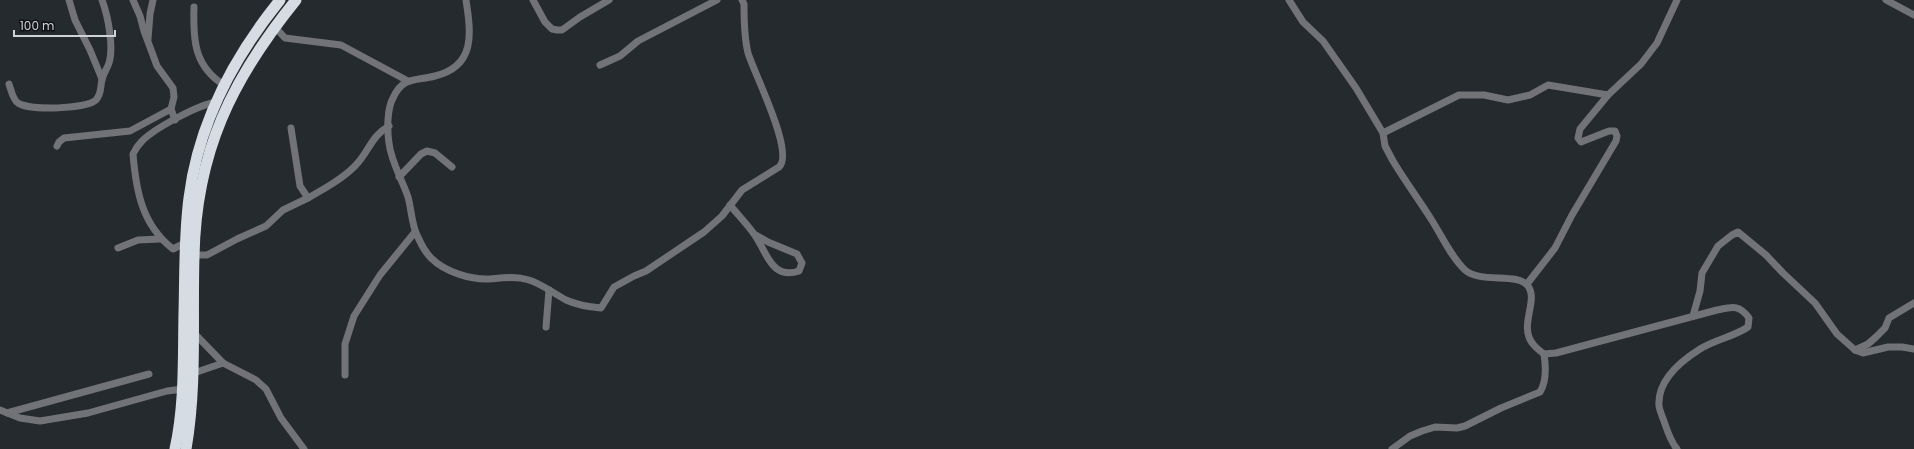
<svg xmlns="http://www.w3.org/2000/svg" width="1914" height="449" font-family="Poppins,sans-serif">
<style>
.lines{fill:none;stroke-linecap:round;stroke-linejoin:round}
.minor{stroke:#717376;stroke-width:7}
.highway{stroke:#d5dce3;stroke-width:11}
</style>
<rect width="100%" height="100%" fill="#252a2f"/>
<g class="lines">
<g class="minor">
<path d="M69,0L75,20L90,50L102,79"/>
<path d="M133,0L140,16L144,31L157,66L173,88L174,97L171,109L175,120"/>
<path d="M466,0C471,33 476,66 435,76C416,81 403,76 393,98C387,109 387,130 389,143C391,162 402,179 408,197C411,207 412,226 417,235C420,242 425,252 431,258C445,272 471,280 490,279C503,278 515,276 529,280C542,284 553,293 566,300C577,305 589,307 601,308L614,287L634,276L646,271L704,232L722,216L742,190L779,167C795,153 754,73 748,53C744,37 744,20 744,4L742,0"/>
<path d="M533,0L545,22L552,29L557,30H562L580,17L609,0"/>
<path d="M1289,0L1303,22L1323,41L1356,88L1383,133L1385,146L1393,161C1405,181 1419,200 1431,219C1442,236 1451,257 1465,270C1480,284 1518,272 1528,286C1539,301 1518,326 1533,344C1536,348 1540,351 1544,354L1556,353L1717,310C1732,307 1739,304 1749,318L1748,327C1733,337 1716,339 1700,349C1681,361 1657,381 1659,406C1660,412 1663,418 1665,424C1668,433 1671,442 1677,449"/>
<path d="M1886,0L1914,15"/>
<path d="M194,7C193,40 194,66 224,85"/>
<path d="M274,26L285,38L341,45L408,81"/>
<path d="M148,39L150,14L153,0"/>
<path d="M600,65L620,56L638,41L717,0"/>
<path d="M9,84C11,90 13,100 18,103C30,111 86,109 96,100C102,93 100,87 102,80C103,74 107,69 109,63C114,47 108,16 102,0"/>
<path d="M291,128L300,186L308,198C324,189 342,179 355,166C369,152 371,136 389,126"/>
<path d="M1383,133L1459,95H1484L1508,100L1530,95L1548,85L1608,95"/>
<path d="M57,146L59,142L64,138L130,131L171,109"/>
<path d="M399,177L421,154L427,151L435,153L452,167"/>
<path d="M730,205C738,215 747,224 754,234C767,252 771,280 799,271L802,263L797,254L768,242L754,234"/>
<path d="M185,243L173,249C142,225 136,191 133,154C135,150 138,145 142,141C155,128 198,105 216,102"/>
<path d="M118,248L138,240L160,239"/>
<path d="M194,255H207L237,239L266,226L283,210L308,198"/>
<path d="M1527,284L1555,248L1572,215L1616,141L1617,136L1615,131H1609L1581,142L1578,138L1580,129L1608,95L1641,64L1657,43L1677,0"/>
<path d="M1693,316L1700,291L1702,273L1718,246L1732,235L1738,232L1766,255L1783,273L1815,303L1837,334L1855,350L1863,353L1888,347H1902L1914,349"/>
<path d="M546,327L549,290"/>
<path d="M194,333L223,363"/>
<path d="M1855,350L1868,344L1876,337L1885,328L1889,318L1914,303"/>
<path d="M194,373L223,363L256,380L266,389L281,418L304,449"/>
<path d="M345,375V344L354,316L380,275L415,232"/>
<path d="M0,410L20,418L40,421L88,413L167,391L183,389"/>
<path d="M7,413L149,374"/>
<path d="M1392,449L1410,436L1422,431L1435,427L1457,428L1465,426L1501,408L1540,392C1547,381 1546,367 1544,354"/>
</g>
<g class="highway">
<path d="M175,449C185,404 183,358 184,313C185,275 184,236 189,198C198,125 234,57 280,0"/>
<path d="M186,449C197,385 192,321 194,256C196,152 232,79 296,0"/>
</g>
</g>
<path d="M14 30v6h101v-6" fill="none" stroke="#cfd2d6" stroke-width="2"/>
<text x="20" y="30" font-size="12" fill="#cfd2d6" stroke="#101215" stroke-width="3" paint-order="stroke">100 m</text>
</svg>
